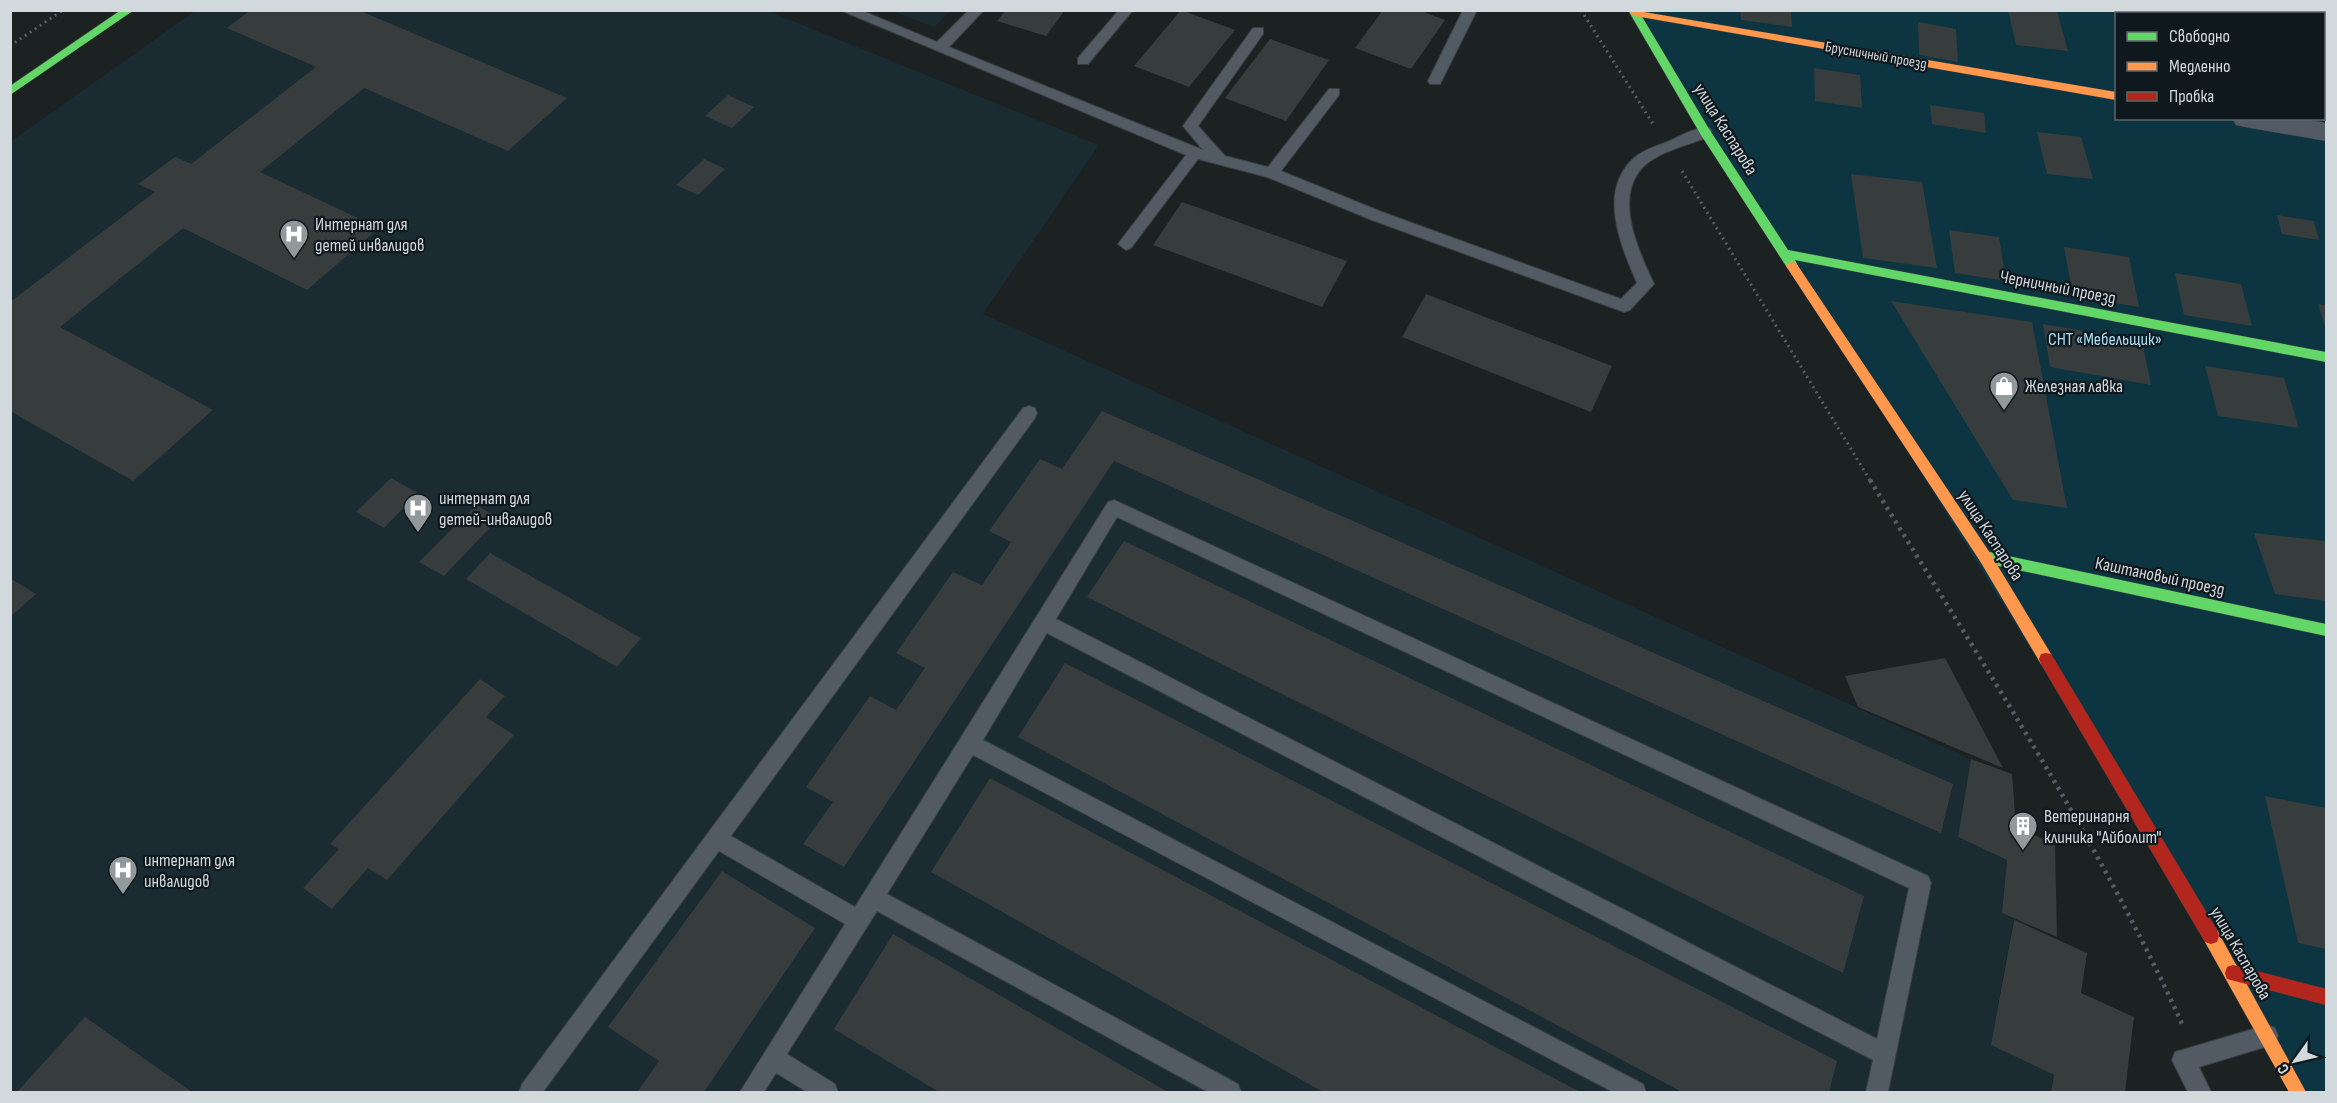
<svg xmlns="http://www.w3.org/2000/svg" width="2337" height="1103" font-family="'Sofia Sans Condensed',sans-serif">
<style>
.built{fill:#1b2b32}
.green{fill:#0d3441;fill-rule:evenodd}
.building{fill:#373c3c}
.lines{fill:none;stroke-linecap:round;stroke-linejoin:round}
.lane-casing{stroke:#3a3e3f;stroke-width:2}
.street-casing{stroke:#3a3e3f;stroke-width:1}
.fast-casing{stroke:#3a3e3f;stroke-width:1}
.slow-casing{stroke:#3a3e3f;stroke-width:1}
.jam-casing{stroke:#3a3e3f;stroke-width:1}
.path-far1{stroke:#565c63;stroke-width:3;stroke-dasharray:2 4;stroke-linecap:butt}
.path{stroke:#565c63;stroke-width:4.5;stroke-dasharray:3 5;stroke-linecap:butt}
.lane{fill:#525a63;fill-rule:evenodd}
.street{fill:#525a63;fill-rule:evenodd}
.fast{fill:#63d668;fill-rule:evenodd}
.slow{fill:#ff974d;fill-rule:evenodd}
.jam{fill:#b3261e;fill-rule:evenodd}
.labels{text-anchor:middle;stroke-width:4.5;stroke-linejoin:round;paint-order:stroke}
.far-street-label{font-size:15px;fill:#d2d9dc;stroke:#0f181d}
.street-label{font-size:18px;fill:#d2d9dc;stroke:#0f181d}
.poi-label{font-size:18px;fill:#d2d9dc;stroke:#0f181d;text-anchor:start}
.park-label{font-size:18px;fill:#a9def5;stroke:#0f181d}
</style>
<rect width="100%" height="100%" fill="#1c2122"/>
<g class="built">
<path d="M766,10L1099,145L983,314L1971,759L1958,837L2007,860L2002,913L2087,953L2013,921L1991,1045L2054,1075L2051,1092H11L10,142L195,11Z"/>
<path d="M892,11H950L934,27Z"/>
</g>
<path class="green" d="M1633,11H2326V1092H2298L2233,973ZM2116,14H2324V118H2116Z"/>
<g class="building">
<path d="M251,10H358L567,98L508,151L364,88L260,172L379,228L307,290L183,228L60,327L213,410L133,481L10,411V302L155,192L138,184L175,157L191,164L316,67L227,28Z"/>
<path d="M1006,10H1065L1046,36L997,21Z"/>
<path d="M1181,10L1235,30L1189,87L1134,66Z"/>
<path d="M1383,10H1418L1445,20L1411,69L1355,48Z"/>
<path d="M1740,10H1791L1792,27L1741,20Z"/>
<path d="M2008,10L2057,11L2068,51L2016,45Z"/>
<path d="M1918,22L1956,29L1958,62L1919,55Z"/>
<path d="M1270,39L1329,60L1286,121L1225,98Z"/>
<path d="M1814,68L1860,75L1862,108L1815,101Z"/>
<path d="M728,95L754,107L732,128L705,116Z"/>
<path d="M1930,105L1984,113L1986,133L1932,124Z"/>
<path d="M2037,132L2081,137L2093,179L2047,174Z"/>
<path d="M704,159L725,169L698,195L676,185Z"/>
<path d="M1851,174L1922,182L1937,268L1863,258Z"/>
<path d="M1182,202L1347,261L1322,307L1153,245Z"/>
<path d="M2277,215L2314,221L2319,240L2282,234Z"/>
<path d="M1949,230L1999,237L2006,281L1955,273Z"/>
<path d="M2064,247L2129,257L2139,307L2073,296Z"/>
<path d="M2175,273L2241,284L2252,326L2184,315Z"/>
<path d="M1426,294L1612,366L1591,412L1402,337Z"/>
<path d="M1891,301L2032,322L2067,508L2013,500Z"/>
<path d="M2318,304L2326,305V330Z"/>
<path d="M2043,324L2142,341L2151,385L2050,367Z"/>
<path d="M2205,366L2284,378L2299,428L2218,416Z"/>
<path d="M1102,411L1953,784L1941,833L1114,461L844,867L803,844L833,802L806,787L870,696L896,710L925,668L896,653L953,572L982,585L1011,542L989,531L1040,459L1062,469Z"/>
<path d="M391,478L418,493L384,528L356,512Z"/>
<path d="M476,505L499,518L444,576L419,562Z"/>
<path d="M2254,533L2325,541L2326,601L2275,594Z"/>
<path d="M1124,541L1864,896L1843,973L1087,597Z"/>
<path d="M490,553L641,638L617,667L466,579Z"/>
<path d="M10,578L36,594L10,617Z"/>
<path d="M1945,658L2003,768L1858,707L1845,676Z"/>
<path d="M1065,663L1837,1061L1829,1092H1682L1018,737Z"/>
<path d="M480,679L505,696L486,717L514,735L387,880L368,868L332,909L303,888L339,849L330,844Z"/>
<path d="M1971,759L2012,774L2016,826L2055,845L2057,937L2002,913L2007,860L1958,837Z"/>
<path d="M990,778L1580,1092H1323L931,872Z"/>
<path d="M2265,796L2326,808V949L2298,943Z"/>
<path d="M722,871L815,928L704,1092H637L659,1061L608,1027Z"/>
<path d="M2014,920L2087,953L2081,993L2134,1017L2125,1092H2051L2054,1075L1991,1045Z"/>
<path d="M893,934L1168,1092H939L834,1029Z"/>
<path d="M85,1017L192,1092H17Z"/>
</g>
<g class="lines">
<g class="lane-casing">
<g id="lane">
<path d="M840,10H860L937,42L969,10H984L949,47L1203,150L1183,126L1253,28H1263V34L1198,126L1225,156L1268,167L1329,89H1339V95L1281,171L1382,212L1621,299L1637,283C1621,246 1597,191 1634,158C1643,150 1656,146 1667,142C1679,137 1698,125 1710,128L1712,132L1710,136C1690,145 1659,151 1643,167C1613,198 1639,252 1654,284L1630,310L1624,312L1372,220L1267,177L1198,159L1131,248L1126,250L1118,244L1121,240L1186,155Z"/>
<path d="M1119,10H1133L1088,64H1078V58Z"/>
<path d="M1463,10H1477L1440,84H1430L1428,81Z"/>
<path d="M1029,406L1035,408L1037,413L1035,418L731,836L855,907L1108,502L1114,500L1928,876L1931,883L1888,1092H1866L1873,1060L1047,633L983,740L1643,1084L1646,1092H1613L973,755L887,894L1238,1084L1241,1092H1208L877,911L787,1054L835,1084L838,1092H807L776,1073L764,1092H740L845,924L719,851L543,1092H519L522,1084L1023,408ZM1117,517L1909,888L1877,1039L1056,619Z"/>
<path d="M2267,1025L2275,1028L2278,1036L2275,1044L2199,1067L2211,1092H2188L2172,1060L2175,1052Z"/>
</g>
</g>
<g class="street-casing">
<path id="street" d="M2232,118H2302L2326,123V141L2245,127L2236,125Z"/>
</g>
<g class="fast-casing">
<g id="fast">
<path d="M121,10H134L10,95V86Z"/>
<path d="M1628,10H1638L1709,129L1788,250L2326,352V362L1795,260L1798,266L1796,269H1788L1701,135Z"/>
<path d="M1985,551L2326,624V636L1985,563L1980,561L1978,557L1980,553Z"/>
</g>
</g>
<g class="slow-casing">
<g id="slow">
<path d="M1632,10L2116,92V100L1635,16L1630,13Z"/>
<path d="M1792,262L1796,263L1990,553L2051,654L2053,659L2051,664L2046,665L2041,664L1980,561L1788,269L1786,266L1788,263Z"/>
<path d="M2211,928L2217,930L2306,1092H2289L2205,942L2203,936L2205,930Z"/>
</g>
</g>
<g class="jam-casing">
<g id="jam">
<path d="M2046,653L2051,654L2217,930L2219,936L2217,942L2211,944L2205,942L2041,664L2039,659L2041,654Z"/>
<path d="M2233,965L2326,989V1005L2227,979L2225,973L2227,967Z"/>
</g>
</g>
<g class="path-far1">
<path d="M1581,10L1653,124"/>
<path d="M10,46L63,10"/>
<path d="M1682,171L1871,482"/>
</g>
<path class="path" d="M1870,480C1978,657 2098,838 2183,1026"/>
<use href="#lane" class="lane"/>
<use href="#street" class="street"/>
<use href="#fast" class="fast"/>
<use href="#slow" class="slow"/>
<use href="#jam" class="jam"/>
</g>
<defs>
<g id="hospital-pin" transform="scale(1.5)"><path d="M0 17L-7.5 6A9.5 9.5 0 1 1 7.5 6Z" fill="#92999b" stroke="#0f181d"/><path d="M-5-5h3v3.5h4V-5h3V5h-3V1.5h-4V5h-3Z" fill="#fff"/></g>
<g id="shop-pin" transform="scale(1.5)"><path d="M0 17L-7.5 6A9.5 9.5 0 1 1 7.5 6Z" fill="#92999b" stroke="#0f181d"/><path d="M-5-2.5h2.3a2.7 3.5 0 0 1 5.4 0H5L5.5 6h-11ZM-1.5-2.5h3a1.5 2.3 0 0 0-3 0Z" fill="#fff"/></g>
<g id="building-pin" transform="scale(1.5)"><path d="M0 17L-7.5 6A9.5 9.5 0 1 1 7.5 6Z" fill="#92999b" stroke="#0f181d"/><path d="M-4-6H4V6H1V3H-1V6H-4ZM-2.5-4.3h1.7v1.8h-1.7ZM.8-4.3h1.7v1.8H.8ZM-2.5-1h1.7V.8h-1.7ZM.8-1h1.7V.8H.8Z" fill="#fff"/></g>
</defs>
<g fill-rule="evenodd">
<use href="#hospital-pin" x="294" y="234"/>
<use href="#shop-pin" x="2004" y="386"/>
<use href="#hospital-pin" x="418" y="508"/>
<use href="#building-pin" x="2023" y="826"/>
<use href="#hospital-pin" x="123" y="870"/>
</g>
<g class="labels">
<g class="far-street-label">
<text transform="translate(1876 55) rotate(10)" y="5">Брусничный проезд</text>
</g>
<g class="street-label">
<text transform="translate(1726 129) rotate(58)" y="6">улица Каспарова</text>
<text transform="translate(2058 287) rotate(11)" y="6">Черничный проезд</text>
<text transform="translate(1991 535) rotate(57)" y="6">улица Каспарова</text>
<text transform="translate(2160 576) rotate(12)" y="6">Каштановый проезд</text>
<text transform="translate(2241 953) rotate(60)" y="6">улица Каспарова</text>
</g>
<g class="poi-label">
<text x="315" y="230">Интернат для<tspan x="315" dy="21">детей инвалидов</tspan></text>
<text x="2025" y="392">Железная лавка</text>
<text x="439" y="504">интернат для<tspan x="439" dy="21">детей-инвалидов</tspan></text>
<text x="2044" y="822">Ветеринарня<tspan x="2044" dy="21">клиника "Айболит"</tspan></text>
<text x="144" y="866">интернат для<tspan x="144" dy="21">инвалидов</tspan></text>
</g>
<g class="park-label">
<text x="2105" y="345">СНТ «Мебельщик»</text>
</g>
</g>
<rect width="2337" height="1103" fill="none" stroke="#d2d9dc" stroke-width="24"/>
<rect x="2115" y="12" width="210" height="108" fill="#0f181d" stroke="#5d6569" stroke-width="1.5"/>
<rect x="2127" y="32" width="30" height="9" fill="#63d668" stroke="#5d6569" stroke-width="1.5"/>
<text x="2169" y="42" font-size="18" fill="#d2d9dc">Свободно</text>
<rect x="2127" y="62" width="30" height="9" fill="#ff974d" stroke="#5d6569" stroke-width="1.5"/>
<text x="2169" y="72" font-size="18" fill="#d2d9dc">Медленно</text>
<rect x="2127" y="92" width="30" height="9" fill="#b3261e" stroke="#5d6569" stroke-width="1.5"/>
<text x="2169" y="102" font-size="18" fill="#d2d9dc">Пробка</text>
<g transform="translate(2295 1061) rotate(236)" stroke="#0f181d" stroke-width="4.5" paint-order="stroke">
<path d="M0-4.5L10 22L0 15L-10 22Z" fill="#d2d9dc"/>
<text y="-9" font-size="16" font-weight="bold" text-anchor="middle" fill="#d2d9dc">С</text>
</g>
</svg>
